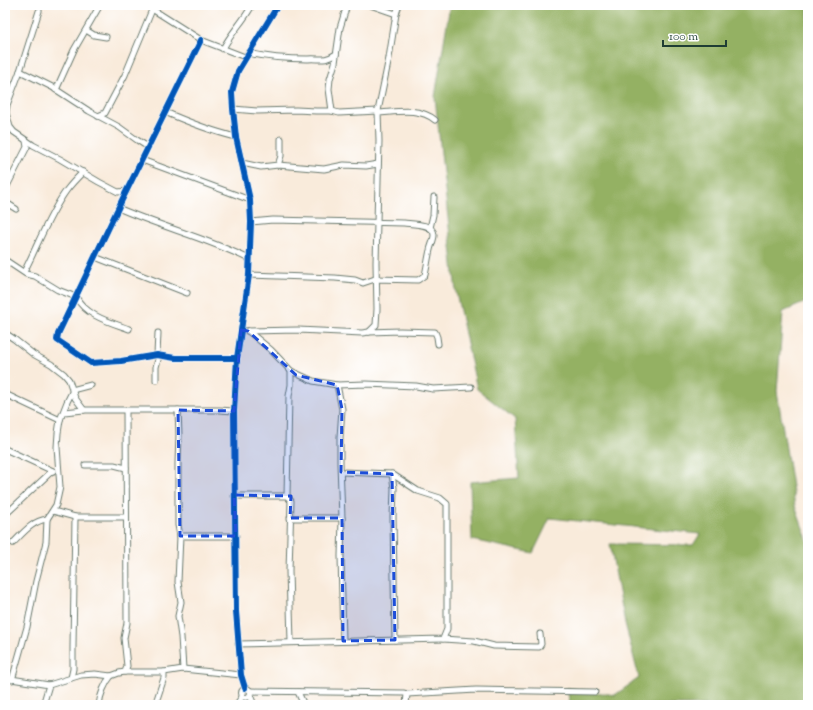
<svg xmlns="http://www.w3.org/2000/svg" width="813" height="710" font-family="'Sorts Mill Goudy',serif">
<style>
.forest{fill:#94b163;stroke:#5a774c}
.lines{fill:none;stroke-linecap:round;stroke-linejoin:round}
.minor-casing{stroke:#6b7a6e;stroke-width:7}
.minor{stroke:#fff;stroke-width:5}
.cycleway-casing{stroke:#fff;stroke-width:8}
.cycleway{stroke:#0057b8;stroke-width:6}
.marked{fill:#1d4ed8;fill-opacity:0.2;stroke:#1d4ed8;stroke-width:3;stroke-dasharray:8 5;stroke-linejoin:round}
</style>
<rect width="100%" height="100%" fill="#fff"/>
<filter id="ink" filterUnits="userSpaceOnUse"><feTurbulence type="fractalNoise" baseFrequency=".025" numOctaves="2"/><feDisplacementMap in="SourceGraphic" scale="8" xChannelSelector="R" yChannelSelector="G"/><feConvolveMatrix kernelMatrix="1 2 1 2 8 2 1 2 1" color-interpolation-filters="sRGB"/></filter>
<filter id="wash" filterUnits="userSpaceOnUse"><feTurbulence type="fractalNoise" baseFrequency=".012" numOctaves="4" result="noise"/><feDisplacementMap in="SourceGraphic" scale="16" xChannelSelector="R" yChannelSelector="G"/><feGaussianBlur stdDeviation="0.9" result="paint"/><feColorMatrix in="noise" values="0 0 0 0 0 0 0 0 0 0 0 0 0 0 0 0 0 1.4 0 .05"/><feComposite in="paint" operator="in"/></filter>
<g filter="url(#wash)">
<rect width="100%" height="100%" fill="#f9ebdb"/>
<path class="forest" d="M450,5H808V301L783,312L777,391L795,506L808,542V705H570L567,688L615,695L639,678L625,623L610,544L693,545L700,534L550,518L533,553L472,540L470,482L519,478L515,419L477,389L456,292L435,97Z"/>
</g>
<g filter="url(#ink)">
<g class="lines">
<g class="minor-casing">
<g id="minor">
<path d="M370,5L396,14"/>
<path d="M152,9L201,40L245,57"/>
<path d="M39,11L20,71L7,105L6,113L10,127L14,132L33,145L60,159L99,182L118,192L127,191"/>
<path d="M86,30L94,35L106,37"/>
<path d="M201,40L122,200L58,334L57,340L91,363L121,361L157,355L175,358H237"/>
<path d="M223,49C230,34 243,22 251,7"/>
<path d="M248,53C270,58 285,59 308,59C320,58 324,62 336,54"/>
<path d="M20,71L52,87L89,111L119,127L137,140L148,147"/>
<path d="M56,90L74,50L100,5"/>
<path d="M233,109L257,111L296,110L316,111H332L339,113L378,111"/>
<path d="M332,111L329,89L330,79L335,63L340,28L347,5"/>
<path d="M165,112C188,122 211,131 236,137"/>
<path d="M378,113C397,112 419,107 435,120"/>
<path d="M98,116L105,113L125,75L154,5"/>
<path d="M142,160L250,200"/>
<path d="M242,163L261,167L278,165L324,169L344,165L366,166L378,164"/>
<path d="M278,165L281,156V139"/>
<path d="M5,190L27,147L26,141"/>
<path d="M5,202L16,209"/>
<path d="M118,208C161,227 207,238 249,259"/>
<path d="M430,228L433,215L434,197"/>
<path d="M95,257L187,293"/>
<path d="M5,260L26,274L35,276L58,290L71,295L75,298"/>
<path d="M24,272C38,245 48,216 66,191C71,184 77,178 83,172"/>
<path d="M249,275L335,278L355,280L363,283L375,279L418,280L425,275C427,267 428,258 430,250C431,245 434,240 434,235C434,223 411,224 404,223L273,220L251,222"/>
<path d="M76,297C86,316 110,322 129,329"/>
<path d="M247,331L298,330L362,333L369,332L400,331L435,332L437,337L438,344"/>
<path d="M248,331L271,350L291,371L313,381L337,385L366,384L416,386L433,389L471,387"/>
<path d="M369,332L376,325L377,309L376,263L379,141L378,111L389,58L396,14L399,5"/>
<path d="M5,333L14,339L33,354L51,364L64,374L69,380L75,398L84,410"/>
<path d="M157,355L158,333"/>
<path d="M291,371V385L289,396L287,496L291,501L289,571L291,642"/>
<path d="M156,380V367L159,356"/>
<path d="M337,385L342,409L340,437V463L342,518L341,556L343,641"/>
<path d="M72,390L91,385"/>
<path d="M5,394L60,420"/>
<path d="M178,410L179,435L178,463V525L180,536L178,582L181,602L178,616L181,637L183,669"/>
<path d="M64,412L84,410H219L234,411"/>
<path d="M5,449L53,471"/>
<path d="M85,465H114L126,468"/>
<path d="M392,474L394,488L393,517L395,640"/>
<path d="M234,496H287"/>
<path d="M53,511L75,517H126"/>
<path d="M5,515L52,471"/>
<path d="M290,518H342"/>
<path d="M180,536H236"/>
<path d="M13,543C23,533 32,521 47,519"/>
<path d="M443,639L474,641L494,646L539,647L541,644L540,634"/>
<path d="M238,644L443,639L447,629V504L440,498L418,491L392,474L341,472"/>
<path d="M125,672H164"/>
<path d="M5,678L49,685L81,675L95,674L111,676L119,673L125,672L127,666L124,638L127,623L126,410"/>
<path d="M71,678L73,669V647L75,517"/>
<path d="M12,680L27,627L36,581L46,542L47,519L56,505L60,487L57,447L58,433L60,420L67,402L72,392"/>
<path d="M245,688L241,675L236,611L234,411L237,358L249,275L251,222L250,200L236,137L233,109L232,92L238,71L278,5"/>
<circle cx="246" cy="693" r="4.5"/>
<path d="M250,691L404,693L407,694L406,705"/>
<path d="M298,692L304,705"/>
<path d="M407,694L476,690L595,692"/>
<path d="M250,695L254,705"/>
<path d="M43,705L49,685"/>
<path d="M99,705C100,695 105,683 111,676"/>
<path d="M155,705L164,678V672L183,669L241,675"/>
<path d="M236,705L242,697"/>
</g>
</g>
<use href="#minor" class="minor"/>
<g class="cycleway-casing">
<g id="cycleway">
<path d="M201,40L122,200L58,334L57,340L91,363L121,361L157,355L175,358H237"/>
<path d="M245,688L241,675L236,611L234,411L237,358L249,275L251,222L250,200L236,137L233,109L232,92L238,71L278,5"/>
</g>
</g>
<use href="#cycleway" class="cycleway"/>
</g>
</g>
<path class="marked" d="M241,330L248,331L296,375L337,385L342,409L341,472L392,474L395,640L343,641L342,518H290L291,496L234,495L236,536H180L178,410L234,411Z"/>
<rect width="813" height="710" fill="none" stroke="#fff" stroke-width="20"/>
<path d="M663 40v6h63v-6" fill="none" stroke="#1f3d34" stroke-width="2"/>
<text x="669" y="40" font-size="12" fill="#1f3d34" stroke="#ffffff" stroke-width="3" paint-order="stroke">100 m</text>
</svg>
